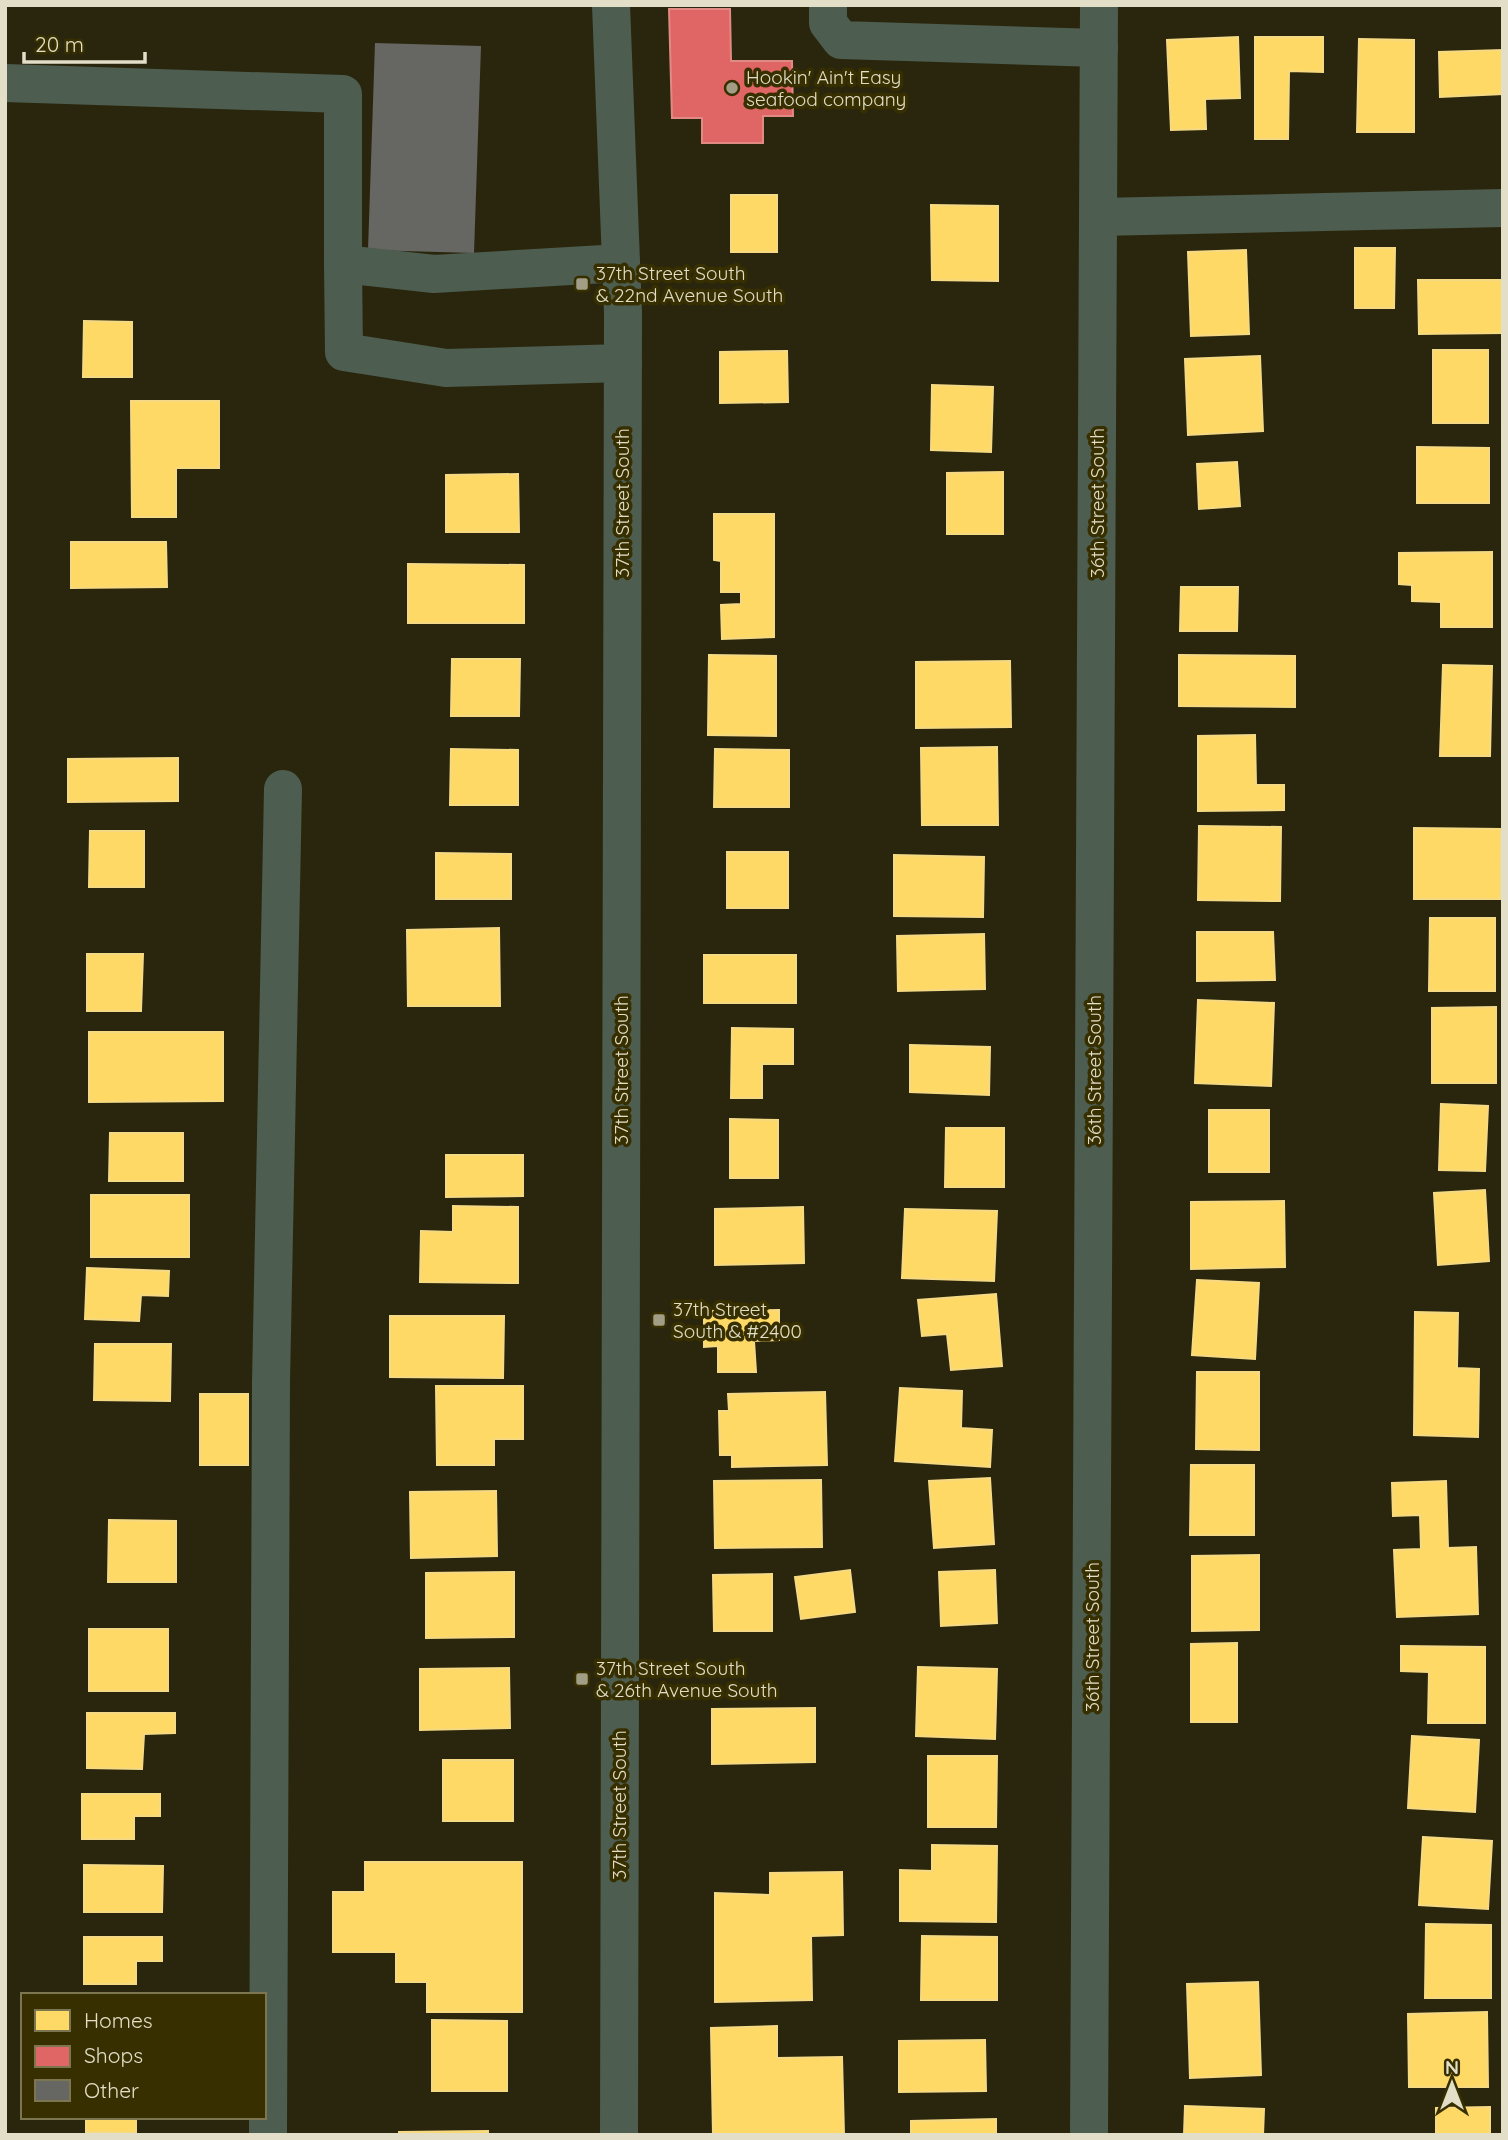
<svg xmlns="http://www.w3.org/2000/svg" width="1508" height="2140" font-family="Quicksand,sans-serif">
<style>
.homes{fill:#ffd966;stroke:#f6da83;stroke-width:2}
.shops{fill:#e06666;stroke:#e18a83;stroke-width:2}
.building{fill:#666663}
.lines{fill:none;stroke-linecap:round;stroke-linejoin:round}
.minor{stroke:#4d5d4f;stroke-width:38}
.poi-dot{fill:#a29e86;stroke:#372f00;stroke-width:2.5}
.labels{text-anchor:middle;stroke-width:7;stroke-linejoin:round;paint-order:stroke}
.poi-label{font-size:19px;fill:#e2dec7;stroke:#372f00;text-anchor:start}
.street-label{font-size:19px;fill:#e2dec7;stroke:#372f00}
</style>
<rect width="100%" height="100%" fill="#2a260d"/>
<g class="homes">
<path d="M1238,37L1240,98L1205,99L1206,129L1171,130L1167,40Z"/>
<path d="M1255,37H1323V72L1289,71L1288,139H1255Z"/>
<path d="M1359,39L1414,40V132H1357Z"/>
<path d="M1503,50V94L1440,97L1439,52Z"/>
<rect x="731" y="195" width="46" height="57"/>
<path d="M931,205L998,206V281L932,280Z"/>
<path d="M1355,248H1395L1394,308H1355Z"/>
<path d="M1246,250L1249,334L1191,336L1188,252Z"/>
<path d="M1418,280H1503V333L1419,334Z"/>
<path d="M84,321L132,322V377H83Z"/>
<rect x="1433" y="350" width="55" height="73"/>
<path d="M787,351L788,402L720,403V352Z"/>
<path d="M1260,356L1263,431L1188,435L1185,359Z"/>
<path d="M932,385L993,387L991,452L931,450Z"/>
<path d="M131,401H219V468H176V517H132Z"/>
<path d="M1417,447L1489,448V503H1417Z"/>
<path d="M1237,462L1240,506L1199,509L1197,464Z"/>
<path d="M1003,472V534H947V473Z"/>
<path d="M518,474L519,532H446V475Z"/>
<path d="M714,514H774V637L722,639L721,605L741,604V592H721V561L714,560Z"/>
<path d="M71,542H166L167,587L71,588Z"/>
<path d="M1492,552V627H1441V602L1412,601V585L1399,584V553Z"/>
<path d="M408,564L524,565V623H408Z"/>
<path d="M1181,587H1238L1237,631H1180Z"/>
<path d="M709,655L776,656V736L708,735Z"/>
<path d="M1179,655L1295,656V707L1179,706Z"/>
<path d="M452,659H520L519,716H451Z"/>
<path d="M1010,661L1011,727L916,728V662Z"/>
<path d="M1443,665L1492,666L1490,756H1440Z"/>
<path d="M1255,735L1256,785H1284V810L1198,811V736Z"/>
<path d="M997,747L998,825H922L921,748Z"/>
<path d="M451,749L518,750V805H450Z"/>
<path d="M715,749L789,750V807H714Z"/>
<path d="M178,758V801L68,802V759Z"/>
<path d="M1199,826L1281,827L1280,901L1198,900Z"/>
<path d="M1414,828L1501,829L1500,899H1414Z"/>
<path d="M90,831H144V887H89Z"/>
<rect x="727" y="852" width="61" height="56"/>
<path d="M436,853L511,854V899H436Z"/>
<path d="M894,855L984,857L983,917L894,916Z"/>
<path d="M1430,918H1495V991H1429Z"/>
<path d="M499,928L500,1006H408L407,930Z"/>
<path d="M1197,932H1273L1275,980L1197,981Z"/>
<path d="M984,934L985,989L898,991L897,936Z"/>
<path d="M87,954H143L141,1011H87Z"/>
<rect x="704" y="955" width="92" height="48"/>
<path d="M1198,1000L1274,1003L1271,1086L1195,1083Z"/>
<path d="M1496,1007V1083H1432V1008Z"/>
<path d="M732,1028L793,1029V1064H762V1098H731Z"/>
<path d="M89,1032H223V1101L89,1102Z"/>
<path d="M910,1045L990,1047L989,1095L910,1092Z"/>
<path d="M1441,1104L1488,1106L1485,1171L1439,1170Z"/>
<rect x="1209" y="1110" width="60" height="62"/>
<path d="M730,1119L778,1120V1178H730Z"/>
<path d="M946,1128H1004V1187H945Z"/>
<path d="M110,1133H183V1181H109Z"/>
<path d="M446,1155H523V1196L446,1197Z"/>
<path d="M1485,1190L1489,1261L1438,1265L1434,1193Z"/>
<rect x="91" y="1195" width="98" height="62"/>
<path d="M1284,1201L1285,1267L1191,1269V1202Z"/>
<path d="M453,1206L518,1207V1283L420,1282L421,1231L453,1232Z"/>
<path d="M803,1207L804,1263L715,1265V1209Z"/>
<path d="M905,1209L997,1211L994,1281L902,1278Z"/>
<path d="M87,1268L169,1271L168,1296L141,1295L139,1321L85,1319Z"/>
<path d="M1197,1280L1259,1283L1255,1359L1192,1355Z"/>
<path d="M996,1294L1002,1366L951,1370L947,1334L922,1336L918,1300Z"/>
<path d="M779,1310V1340L754,1341L756,1372H718V1346L704,1347V1311Z"/>
<path d="M1415,1312L1458,1313L1457,1368L1479,1369L1478,1437L1414,1435Z"/>
<path d="M390,1316H504L503,1378L390,1377Z"/>
<path d="M95,1344H171L170,1401L94,1400Z"/>
<path d="M1197,1372H1259V1450L1196,1449Z"/>
<path d="M436,1386H523V1439H494V1465H437Z"/>
<path d="M900,1388L962,1391L961,1428L992,1430L990,1467L895,1461Z"/>
<path d="M825,1392L827,1465L732,1467V1455H720L719,1411H729L728,1394Z"/>
<rect x="200" y="1394" width="48" height="71"/>
<path d="M1191,1465H1254V1535H1190Z"/>
<path d="M990,1478L994,1544L934,1548L929,1481Z"/>
<path d="M821,1480L822,1547L715,1548L714,1481Z"/>
<path d="M1446,1481L1448,1548L1476,1547L1478,1614L1397,1617L1394,1550L1421,1549L1420,1515L1393,1516L1392,1483Z"/>
<path d="M496,1491L497,1556L411,1558L410,1492Z"/>
<path d="M109,1520L176,1521V1582H108Z"/>
<path d="M1259,1555V1630L1192,1631V1556Z"/>
<path d="M850,1570L855,1612L801,1619L795,1577Z"/>
<path d="M995,1570L997,1623L941,1626L939,1572Z"/>
<path d="M514,1572V1637L426,1638V1573Z"/>
<path d="M772,1574V1631H714L713,1575Z"/>
<rect x="89" y="1629" width="79" height="62"/>
<path d="M1237,1643V1722H1191V1644Z"/>
<path d="M1401,1646L1485,1647V1723H1428L1429,1672L1401,1671Z"/>
<path d="M918,1667L997,1669L995,1739L916,1736Z"/>
<path d="M509,1668L510,1728L420,1730V1669Z"/>
<path d="M815,1708V1762L712,1764V1709Z"/>
<path d="M87,1713H175V1733L144,1734L142,1769L87,1768Z"/>
<path d="M1412,1736L1479,1740L1475,1812L1408,1808Z"/>
<path d="M928,1756H997L996,1827H928Z"/>
<rect x="443" y="1760" width="70" height="61"/>
<path d="M82,1794H160V1816H134V1839H82Z"/>
<path d="M1423,1837L1492,1841L1488,1909L1419,1905Z"/>
<path d="M932,1845L997,1846L996,1922L900,1921V1870L932,1871Z"/>
<path d="M365,1862H522V2012H427V1982H396V1952H333V1892H365Z"/>
<path d="M84,1865L163,1866L162,1912H84Z"/>
<path d="M842,1872L843,1935L811,1936L812,2000L715,2002V1893L770,1895V1873Z"/>
<path d="M1426,1924L1491,1925V1998H1425Z"/>
<path d="M922,1936L997,1937V2000H921Z"/>
<path d="M84,1937H162V1961H136V1984H84Z"/>
<path d="M1258,1982L1261,2075L1190,2078L1187,1984Z"/>
<path d="M1487,2012L1488,2087H1409L1408,2014Z"/>
<path d="M432,2020L507,2021V2091H432Z"/>
<path d="M777,2026V2058L842,2057L844,2135H713L711,2028Z"/>
<path d="M985,2040L986,2091L899,2092V2041Z"/>
<path d="M1185,2106L1264,2109L1263,2135H1184Z"/>
<path d="M1490,2107V2135H1436V2108Z"/>
<path d="M86,2117H136V2133L86,2132Z"/>
<path d="M996,2119V2135H911V2121Z"/>
<path d="M488,2131V2135H399V2132Z"/>
</g>
<path class="shops" d="M669,9H730L731,61H792L793,116H763V143H702V118H672Z"/>
<path class="building" d="M375,43L481,46L474,253L368,250Z"/>
<g class="lines">
<g class="minor">
<path d="M611,5L623,313L619,2135"/>
<path d="M828,5V23L841,40L1099,48"/>
<path d="M5,83L343,94V264L434,274L621,263"/>
<path d="M1098,217L1503,208"/>
<path d="M343,264L344,352L446,368L623,363"/>
<path d="M268,2135L271,1382L283,789"/>
<path d="M1089,2135L1099,5"/>
</g>
</g>
<g class="poi-dot">
<circle cx="732" cy="88" r="7"/>
<rect x="575" y="277" width="14" height="14" rx="3.5"/>
<rect x="652" y="1313" width="14" height="14" rx="3.5"/>
<rect x="575" y="1672" width="14" height="14" rx="3.5"/>
</g>
<g class="labels">
<g class="poi-label">
<text x="746" y="84">Hookin' Ain't Easy<tspan x="746" dy="22">seafood company</tspan></text>
<text x="596" y="280">37th Street South<tspan x="596" dy="22">&amp; 22nd Avenue South</tspan></text>
<text x="673" y="1316">37th Street<tspan x="673" dy="22">South &amp; #2400</tspan></text>
<text x="596" y="1675">37th Street South<tspan x="596" dy="22">&amp; 26th Avenue South</tspan></text>
</g>
<g class="street-label">
<text transform="translate(622 503) rotate(-90)" y="7">37th Street South</text>
<text transform="translate(1097 503) rotate(-90)" y="7">36th Street South</text>
<text transform="translate(621 1070) rotate(-90)" y="7">37th Street South</text>
<text transform="translate(1094 1070) rotate(-90)" y="7">36th Street South</text>
<text transform="translate(1092 1637) rotate(-90)" y="7">36th Street South</text>
<text transform="translate(619 1805) rotate(-90)" y="7">37th Street South</text>
</g>
</g>
<rect width="1508" height="2140" fill="none" stroke="#e2dec7" stroke-width="14"/>
<rect x="21" y="1993" width="245" height="126" fill="#372f00" stroke="#7b7550" stroke-width="2"/>
<rect x="35" y="2010" width="35" height="21" fill="#ffd966" stroke="#7b7550" stroke-width="2"/>
<text x="84" y="2028" font-size="21" fill="#e2dec7">Homes</text>
<rect x="35" y="2046" width="35" height="21" fill="#e06666" stroke="#7b7550" stroke-width="2"/>
<text x="84" y="2063" font-size="21" fill="#e2dec7">Shops</text>
<rect x="35" y="2080" width="35" height="21" fill="#666663" stroke="#7b7550" stroke-width="2"/>
<text x="84" y="2098" font-size="21" fill="#e2dec7">Other</text>
<g transform="translate(1452 2084)" stroke="#372f00" stroke-width="5" paint-order="stroke">
<path d="M0-5L12 26L0 18L-12 26Z" fill="#e2dec7"/>
<text y="-10" font-size="19" font-weight="bold" text-anchor="middle" fill="#e2dec7">N</text>
</g>
<path d="M24 52v10h121v-10" fill="none" stroke="#e2dec7" stroke-width="3.5"/>
<text x="35" y="52" font-size="21" fill="#e2dec7" stroke="#372f00" stroke-width="5" paint-order="stroke">20 m</text>
</svg>
